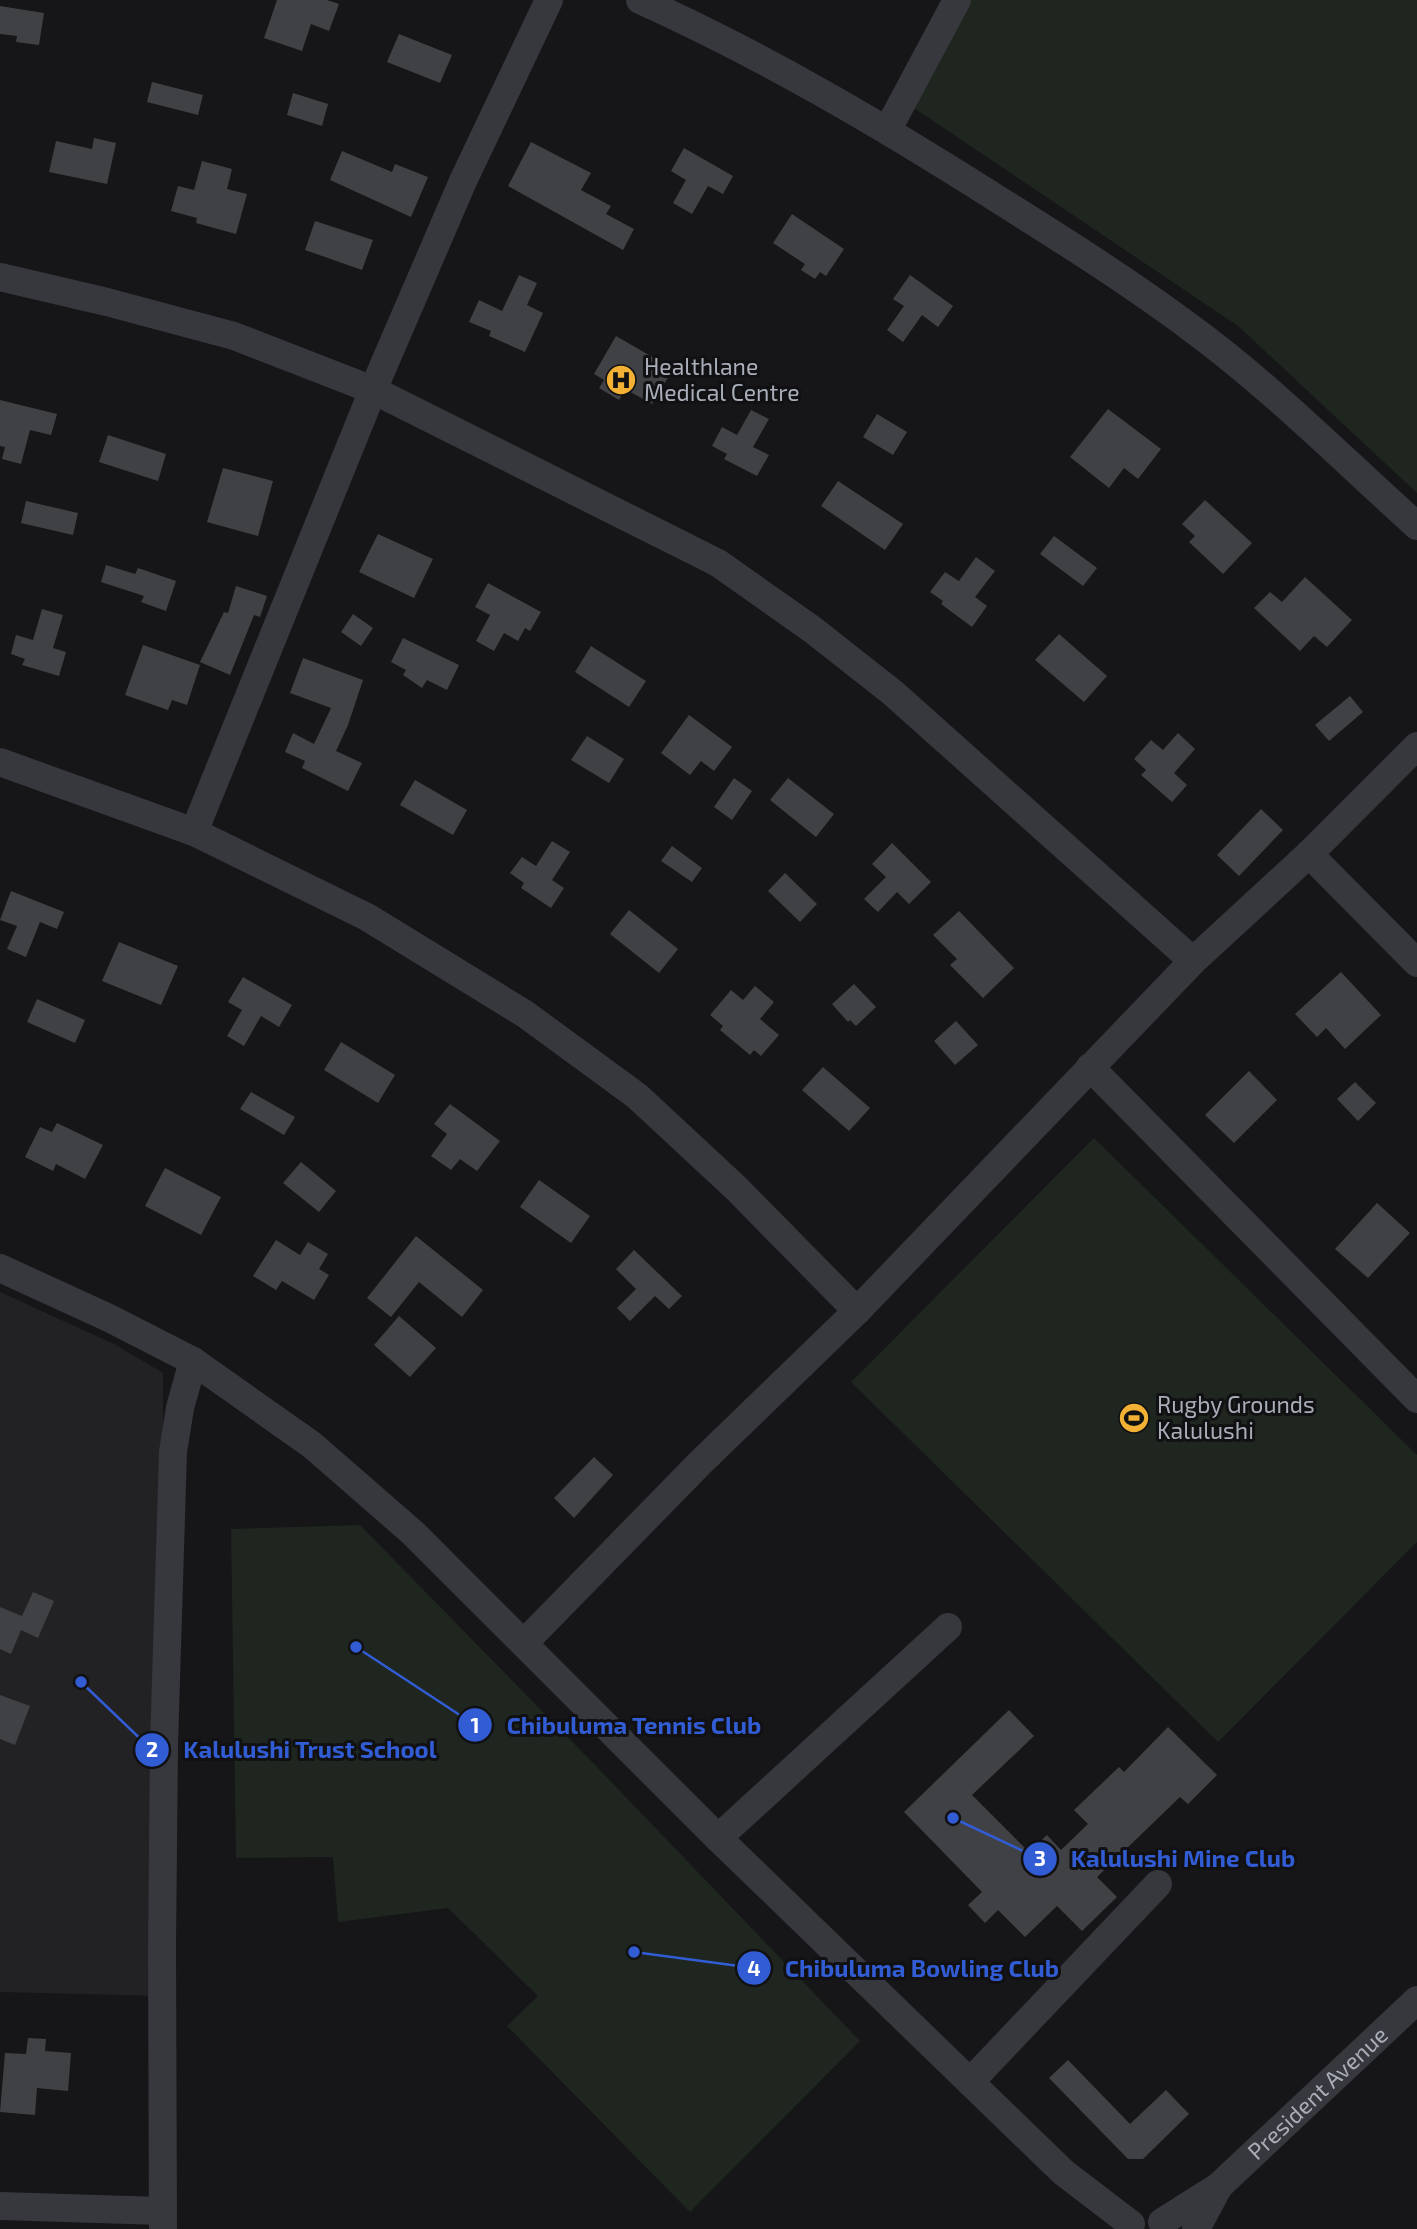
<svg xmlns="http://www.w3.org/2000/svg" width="1417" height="2229" font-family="'Exo 2',sans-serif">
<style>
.built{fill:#222225}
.green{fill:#1e261f}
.building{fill:#404145}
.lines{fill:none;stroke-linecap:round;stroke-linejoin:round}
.minor{stroke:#37383d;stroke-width:28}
.labels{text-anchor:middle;stroke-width:6;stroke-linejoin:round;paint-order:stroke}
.poi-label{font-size:23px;fill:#a8adb8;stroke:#111113;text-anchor:start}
.street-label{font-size:23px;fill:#a8adb8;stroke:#111113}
.leader{fill:none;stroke:#325cd3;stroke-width:2.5}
.callout-dot{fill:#325cd3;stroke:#111113;stroke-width:2.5}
.mark-label{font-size:21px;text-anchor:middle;font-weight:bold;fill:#fff}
.callout-label{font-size:24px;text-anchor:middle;font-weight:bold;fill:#325cd3;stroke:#111113;stroke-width:6;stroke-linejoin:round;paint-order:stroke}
</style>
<rect width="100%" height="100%" fill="#161618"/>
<path class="built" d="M0,1292L114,1344L163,1373L162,1996L0,1992Z"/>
<g class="green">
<path d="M971,0H1417V493L1238,326L911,106Z"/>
<path d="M1094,1138L1417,1455V1542L1218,1742L851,1382Z"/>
<path d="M360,1525L595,1765L860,2041L690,2212L507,2026L538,1996L448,1908L338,1922L333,1857L236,1858L231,1529Z"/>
</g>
<g class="building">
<path d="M277,0H327L339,4L329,31L311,24L302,51L264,38Z"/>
<path d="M0,6L44,13L39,45L16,42L17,36L0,34Z"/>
<path d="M399,34L452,55L440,83L387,62Z"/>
<path d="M152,82L203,95L198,115L147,102Z"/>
<path d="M293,93L328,104L322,126L287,115Z"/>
<path d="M94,138L116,143L107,184L49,172L56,141L92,149Z"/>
<path d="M531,142L591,173L581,190L611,206L606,214L634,229L623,250L508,186Z"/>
<path d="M684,148L733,176L723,194L708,186L692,214L673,203L686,180L671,171Z"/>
<path d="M342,151L392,172L395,164L428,177L411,217L330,180Z"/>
<path d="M202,161L232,169L227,189L247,194L236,234L196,223L197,218L171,211L178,186L194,190Z"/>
<path d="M792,214L844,249L826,276L820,272L815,279L801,270L805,264L773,243Z"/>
<path d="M315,221L373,240L362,270L305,250Z"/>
<path d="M519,275L537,283L527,305L543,313L525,352L489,336L491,331L469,322L479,300L502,311Z"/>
<path d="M910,275L953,306L938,327L922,315L903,342L887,330L904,306L893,299Z"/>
<path d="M616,336L673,369L652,404L625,389L619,400L599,388L604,380L594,374Z"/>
<path d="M0,400L57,414L51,435L30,430L21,464L2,459L5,447L0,446Z"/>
<path d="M1108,409L1161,449L1138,479L1124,468L1109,488L1070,457Z"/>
<path d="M751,410L769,419L753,447L769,455L757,476L724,459L727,454L712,446L722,427L737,435Z"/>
<path d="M877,414L907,432L893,455L863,437Z"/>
<path d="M108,435L166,454L158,481L99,462Z"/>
<path d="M223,468L273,481L258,536L207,522Z"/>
<path d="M838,481L903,524L885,550L821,506Z"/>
<path d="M1205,500L1252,543L1223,574L1189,542L1195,536L1182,524Z"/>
<path d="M26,501L78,513L73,535L21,523Z"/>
<path d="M378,534L433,559L414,598L359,572Z"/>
<path d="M1054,536L1097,568L1083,586L1040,554Z"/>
<path d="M976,557L995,571L975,597L987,606L972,627L941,604L943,601L930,592L945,572L959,581Z"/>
<path d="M106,565L135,574L138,568L176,581L166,611L141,602L144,596L101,582Z"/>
<path d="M1305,577L1352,620L1327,647L1314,636L1300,651L1254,608L1270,592L1282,602Z"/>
<path d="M488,583L541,612L530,631L525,628L518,641L504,633L494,651L476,641L490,615L475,607Z"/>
<path d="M236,586L267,596L260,617L254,615L230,675L200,662L224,612L228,613Z"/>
<path d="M42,609L63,615L53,648L66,652L59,676L22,665L25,659L11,654L16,635L33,640Z"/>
<path d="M353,614L373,628L361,646L341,632Z"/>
<path d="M1059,634L1107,676L1084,702L1035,660Z"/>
<path d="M403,638L459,665L447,690L427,680L422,688L403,675L406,670L391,662Z"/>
<path d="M143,645L200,665L187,705L172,700L168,710L125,695Z"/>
<path d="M591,646L646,681L629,707L575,672Z"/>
<path d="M303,658L363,680L348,725L336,751L362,763L348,791L302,768L305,761L285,752L293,733L314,744L331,708L290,693Z"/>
<path d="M1350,696L1363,712L1329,741L1315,725Z"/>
<path d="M689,715L732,747L714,771L701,761L690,775L661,753Z"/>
<path d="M1178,733L1195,749L1174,773L1187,785L1172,802L1141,775L1146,770L1134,759L1151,740L1163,750Z"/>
<path d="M587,736L624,759L609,783L571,760Z"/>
<path d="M734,778L752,791L732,820L714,807Z"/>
<path d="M788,778L834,814L816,837L770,800Z"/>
<path d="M415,780L467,810L453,835L400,805Z"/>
<path d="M1261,809L1283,830L1239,876L1217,855Z"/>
<path d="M552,841L570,852L552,880L564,888L551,908L521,888L524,883L510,873L522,857L536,866Z"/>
<path d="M892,843L931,882L909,904L897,892L878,912L864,899L886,877L872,864Z"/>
<path d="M672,846L702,868L692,882L661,861Z"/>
<path d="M785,873L817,904L800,922L768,891Z"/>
<path d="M11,891L64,912L57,929L40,922L26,957L7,949L17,926L0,920Z"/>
<path d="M629,910L678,949L659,973L610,934Z"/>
<path d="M959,911L1014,968L983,998L950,965L957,959L933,935Z"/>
<path d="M119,942L178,966L161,1005L102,981Z"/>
<path d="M1341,972L1381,1015L1345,1049L1326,1028L1317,1037L1295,1014Z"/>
<path d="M243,977L292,1005L279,1027L261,1016L244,1046L227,1036L242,1010L228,1002Z"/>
<path d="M854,984L876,1007L856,1026L850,1020L848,1022L832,1004Z"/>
<path d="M755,986L774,1002L760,1019L779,1035L761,1056L754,1050L750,1055L720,1030L723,1026L710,1015L731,990L743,1000Z"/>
<path d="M37,999L85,1020L75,1043L27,1022Z"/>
<path d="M956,1021L978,1045L955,1065L934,1041Z"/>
<path d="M341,1042L395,1075L378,1103L324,1070Z"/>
<path d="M823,1067L870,1108L849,1131L802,1090Z"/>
<path d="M1249,1071L1277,1100L1234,1143L1205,1115Z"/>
<path d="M1355,1082L1376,1103L1358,1121L1337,1099Z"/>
<path d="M251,1092L295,1117L284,1135L240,1109Z"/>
<path d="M450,1104L500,1141L477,1171L460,1159L451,1170L431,1156L447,1134L434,1124Z"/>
<path d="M57,1123L103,1145L85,1179L56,1164L53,1171L25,1157L40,1127L52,1132Z"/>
<path d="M301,1162L336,1191L319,1212L283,1183Z"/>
<path d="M165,1168L221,1197L201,1235L145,1206Z"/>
<path d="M539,1180L590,1216L571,1243L520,1207Z"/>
<path d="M1377,1203L1410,1233L1368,1278L1335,1249Z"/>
<path d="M416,1236L483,1290L462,1317L419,1282L391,1317L367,1298Z"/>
<path d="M276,1240L300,1255L308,1242L328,1254L319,1269L329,1275L314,1300L282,1281L276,1290L253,1276Z"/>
<path d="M634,1250L682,1296L669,1309L655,1296L630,1321L617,1308L636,1289L616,1269Z"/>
<path d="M399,1316L436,1348L410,1377L374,1345Z"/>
<path d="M594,1457L613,1475L574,1518L554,1498Z"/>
<path d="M33,1592L54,1601L38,1638L21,1630L11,1654L0,1649V1607L22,1616Z"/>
<path d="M0,1695L30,1706L15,1745L0,1739Z"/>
<path d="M1009,1710L1034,1736L972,1795L1029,1852L1047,1835L1061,1850L1088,1824L1074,1810L1119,1767L1124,1772L1168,1727L1217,1775L1188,1804L1180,1797L1097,1877L1117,1897L1082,1931L1057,1906L1025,1937L998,1910L985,1923L968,1905L982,1892L904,1812Z"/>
<path d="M28,2038L46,2039L45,2051L71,2053L68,2091L37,2088L35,2115L0,2112L5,2053L26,2054Z"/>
<path d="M1068,2060L1130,2124L1166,2090L1189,2114L1143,2159H1128L1049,2078Z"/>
</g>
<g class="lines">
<g class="minor">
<path d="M640,0C764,56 881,125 996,198C1066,242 1136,286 1203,337C1277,393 1347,463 1417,526"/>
<path d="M888,129L957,0"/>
<path d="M0,277L107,302L234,336L373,390L718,563L813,630L893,693L1193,961"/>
<path d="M0,762L194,832L367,917L525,1014L637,1096L736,1188L857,1311"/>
<path d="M194,832L373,390L463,181L549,0"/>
<path d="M1309,854L1417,963"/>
<path d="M1090,1067L1417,1399"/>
<path d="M0,1268L109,1318L193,1361L312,1445L413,1533L718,1838L1063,2172L1131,2224"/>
<path d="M524,1643L700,1463L857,1311L1193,961L1309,854L1417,746"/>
<path d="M718,1838L948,1627"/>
<path d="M970,2082L1158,1884"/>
<path d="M0,2206L162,2211"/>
<path id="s1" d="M1162,2222L1219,2186L1417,2000"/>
<path d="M163,2229L162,1947L164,1745L173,1452L180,1408L193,1361"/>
<path d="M1196,2229L1218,2188"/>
</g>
</g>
<defs>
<g id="hospital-disc" transform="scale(1.575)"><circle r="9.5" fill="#f2b134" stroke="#111113"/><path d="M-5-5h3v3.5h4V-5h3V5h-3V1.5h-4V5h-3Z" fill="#111"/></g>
<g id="stadium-disc" transform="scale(1.575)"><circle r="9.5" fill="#f2b134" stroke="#111113"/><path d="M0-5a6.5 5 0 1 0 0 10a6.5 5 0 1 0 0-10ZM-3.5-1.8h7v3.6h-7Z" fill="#111"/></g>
</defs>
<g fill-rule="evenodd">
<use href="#hospital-disc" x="621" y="380"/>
<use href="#stadium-disc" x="1134" y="1418"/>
</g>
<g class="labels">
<g class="poi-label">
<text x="644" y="375">Healthlane<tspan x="644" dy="26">Medical Centre</tspan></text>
<text x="1157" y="1413">Rugby Grounds<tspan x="1157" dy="26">Kalulushi</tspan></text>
</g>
<g class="street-label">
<text dy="8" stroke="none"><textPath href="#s1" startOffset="203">President Avenue</textPath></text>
</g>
</g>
<path class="leader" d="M356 1647L475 1725M81 1682L152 1750M953 1818L1040 1859M634 1952L754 1968"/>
<g class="callout-dot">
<circle cx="356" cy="1647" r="7"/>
<circle cx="81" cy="1682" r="7"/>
<circle cx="953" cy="1818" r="7"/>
<circle cx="634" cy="1952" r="7"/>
<circle cx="475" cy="1725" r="18"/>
<circle cx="152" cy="1750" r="18"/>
<circle cx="1040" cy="1859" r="18"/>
<circle cx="754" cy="1968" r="18"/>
</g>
<g class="mark-label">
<text x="475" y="1733">1</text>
<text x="152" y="1757">2</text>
<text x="1040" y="1866">3</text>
<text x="754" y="1976">4</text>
</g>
<g class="callout-label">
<text x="634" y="1734">Chibuluma Tennis Club</text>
<text x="310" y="1758">Kalulushi Trust School</text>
<text x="1183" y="1867">Kalulushi Mine Club</text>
<text x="922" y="1977">Chibuluma Bowling Club</text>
</g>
</svg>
